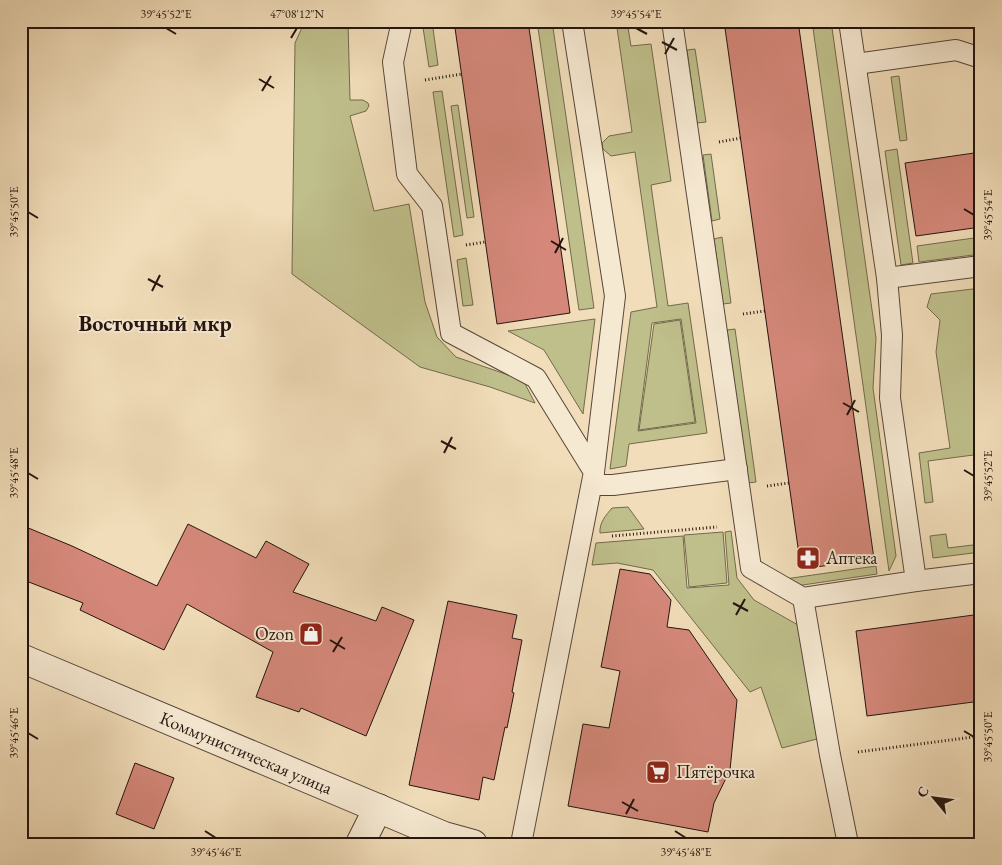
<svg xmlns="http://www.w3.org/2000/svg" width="1002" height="865" font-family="'EB Garamond',serif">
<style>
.green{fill:#bfbf8b;stroke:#726a4c;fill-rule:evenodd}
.building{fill:#d5887a;stroke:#24140e}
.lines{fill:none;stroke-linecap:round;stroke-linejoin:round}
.service-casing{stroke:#574639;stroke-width:22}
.minor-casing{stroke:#574639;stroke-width:30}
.tertiary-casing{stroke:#574639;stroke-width:30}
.path{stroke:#24140e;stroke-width:3;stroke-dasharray:1 2.5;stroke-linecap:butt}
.service{stroke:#f6e9d2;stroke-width:20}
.minor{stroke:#f6e9d2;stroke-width:28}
.tertiary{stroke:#f6e9d2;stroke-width:28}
.ticks{fill:none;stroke:#24140e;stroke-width:2}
.labels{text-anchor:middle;stroke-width:4;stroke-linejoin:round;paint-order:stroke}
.poi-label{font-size:18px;fill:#24140e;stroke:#f6e9d2;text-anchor:start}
.street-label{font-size:18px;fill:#24140e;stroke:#f6e9d2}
.district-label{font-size:22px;font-weight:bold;fill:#24140e;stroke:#f6e9d2}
.neatline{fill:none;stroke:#24140e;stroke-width:2}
.ticks-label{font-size:12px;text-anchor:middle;fill:#24140e}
</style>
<rect width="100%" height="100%" fill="#f1ddb9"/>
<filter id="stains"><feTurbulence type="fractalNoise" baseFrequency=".004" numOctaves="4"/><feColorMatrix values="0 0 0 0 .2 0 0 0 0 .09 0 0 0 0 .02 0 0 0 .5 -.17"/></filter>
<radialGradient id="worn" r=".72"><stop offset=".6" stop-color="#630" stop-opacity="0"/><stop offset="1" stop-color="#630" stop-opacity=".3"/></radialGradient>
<g class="green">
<path d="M305,21H371L348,22L350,100H363L368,103L369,106L366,111L350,116L374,211L409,204L425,302L437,337L456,357L523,380L535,403L490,387L420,367L292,274L295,43Z"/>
<path d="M422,21H432L438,65L429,67Z"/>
<path d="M537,21H552L594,308L579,310Z"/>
<path d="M616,21H627L631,46L651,44L671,181L651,185L668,306L688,303L707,433L629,444L626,466L610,469L631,312L657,307L635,152L611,156L603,149L602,143L609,136L632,132ZM681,319L696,423L638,431L652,323Z"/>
<path d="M812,21H831L876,338L873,388L896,556L889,571Z"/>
<path d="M695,49L706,122L697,123L687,50Z"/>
<path d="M899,76L907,140L900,141L891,77Z"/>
<path d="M442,91L463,235L454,237L433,92Z"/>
<path d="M458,105L474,217L467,218L451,106Z"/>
<path d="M897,149L913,263L901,265L885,151Z"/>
<path d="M711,154L720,219L712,221L703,155Z"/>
<path d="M722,237L731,303L723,304L714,239Z"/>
<path d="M981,237V254L919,262L917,246Z"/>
<path d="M466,258L473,305L463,306L457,260Z"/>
<path d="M981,288V454L928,461L933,502L925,503L919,453L950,448L936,352L940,320L927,307L931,294Z"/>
<path d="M595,319L583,414L544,350L508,331Z"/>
<path d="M680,320L695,422L639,430L654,324Z"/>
<path d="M735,329L756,482L748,483L727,330Z"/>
<path d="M628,507L644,529L600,533C599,523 606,515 612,508Z"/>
<path d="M731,531L737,578L754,600L798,625L817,739L782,748L761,687L750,692L653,570L617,563L592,565L596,543L683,536L687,588L729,585L725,532Z"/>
<path d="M723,532L727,583L689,587L684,535Z"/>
<path d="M946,534L948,548L981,544V552L933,558L930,536Z"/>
<path d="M876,566L877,574L796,586L785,579Z"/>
</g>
<g class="building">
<path d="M454,21H528L570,313L497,324Z"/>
<path d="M724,21H798L874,559L801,569Z"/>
<path d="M981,152V227L916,236L905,163Z"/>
<path d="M188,524L256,558L266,541L309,564L293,592L376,621L382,607L414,620L366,736L301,708L299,712L256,697L273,652L187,604L164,650L80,610L83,603L21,579V525L72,546L157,586Z"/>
<path d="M620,569L650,574L671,600L667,627L689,630L737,700L730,770L714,803L708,832L568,806L583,724L609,728L620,671L601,667Z"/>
<path d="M448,601L517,615L512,638L522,640L512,692L514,693L507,728L505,727L494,780L483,777L479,800L409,785Z"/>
<path d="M981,614V701L867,716L856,631Z"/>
<path d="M135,763L174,778L154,829L116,814Z"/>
</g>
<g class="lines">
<g class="service-casing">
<g id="service">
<path d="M402,21L393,62L407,174L432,206L451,333L536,378L594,472L521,844"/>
<path d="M572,21L615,296L594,472"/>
<path d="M672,21L751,568L803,598L916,581L981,573"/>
<path d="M849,21L887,278L892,335L890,398L916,581"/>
<path d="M856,64L956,50L981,58"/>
<path d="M887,278L981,266"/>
<path d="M592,485H613L737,469"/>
<path d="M803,598L830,755L848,844"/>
</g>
</g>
<g class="minor-casing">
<path id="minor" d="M360,844L378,808"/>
</g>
<g class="tertiary-casing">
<path id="tertiary" d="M21,658L444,836L473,844"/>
</g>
<g class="path">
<path d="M425,80L462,74"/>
<path d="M719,142L741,138"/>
<path d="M466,245L485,242"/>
<path d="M743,314L765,311"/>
<path d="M767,486L789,483"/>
<path d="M612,536L717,527"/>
<path d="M858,752L981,736"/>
</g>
<use href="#service" class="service"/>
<use href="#minor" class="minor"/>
<use href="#tertiary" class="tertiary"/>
</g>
<path class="ticks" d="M166,28L176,34M636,28L647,34M291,38L297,28M662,42L677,50M665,54L674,38M259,79L274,88M262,91L271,76M964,209L974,215M28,212L38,218M551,241L566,250M555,253L563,238M148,279L163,287M152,291L160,275M843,403L859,412M847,415L855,400M441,441L456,449M444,453L452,437M964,470L974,476M28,473L38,479M733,603L748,611M736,615L745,599M330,640L345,649M333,652L342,637M964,731L974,737M28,733L38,739M622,802L638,811M626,814L634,799M205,831L216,838M675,831L686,838"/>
<defs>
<g id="pharmacy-square" transform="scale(1.25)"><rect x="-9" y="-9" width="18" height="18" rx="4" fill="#8f2418" stroke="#f6e9d2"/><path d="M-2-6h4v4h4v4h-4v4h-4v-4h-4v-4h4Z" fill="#fff"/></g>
<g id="shop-square" transform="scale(1.25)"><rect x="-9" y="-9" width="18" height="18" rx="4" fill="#8f2418" stroke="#f6e9d2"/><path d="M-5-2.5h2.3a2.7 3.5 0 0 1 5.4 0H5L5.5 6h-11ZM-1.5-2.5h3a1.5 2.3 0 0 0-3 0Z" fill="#fff"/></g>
<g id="supermarket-square" transform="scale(1.25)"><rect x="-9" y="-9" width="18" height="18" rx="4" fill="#8f2418" stroke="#f6e9d2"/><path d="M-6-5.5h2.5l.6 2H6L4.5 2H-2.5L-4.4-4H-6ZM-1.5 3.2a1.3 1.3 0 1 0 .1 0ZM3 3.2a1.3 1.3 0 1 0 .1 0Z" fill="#fff"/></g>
</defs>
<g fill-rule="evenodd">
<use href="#pharmacy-square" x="808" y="558"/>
<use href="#shop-square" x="311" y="634"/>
<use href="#supermarket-square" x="658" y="772"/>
</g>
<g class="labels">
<g class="poi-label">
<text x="826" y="564">Аптека</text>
<text x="294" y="640" text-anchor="end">Ozon</text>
<text x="676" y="778">Пятёрочка</text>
</g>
<g class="street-label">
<text transform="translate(246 753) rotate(23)" y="6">Коммунистическая улица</text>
</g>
<g class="district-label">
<text x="155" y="331">Восточный мкр</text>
</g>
</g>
<rect width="1002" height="865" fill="none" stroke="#f1ddb9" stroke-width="55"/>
<g transform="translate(934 798) rotate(299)" stroke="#f6e9d2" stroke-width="4" paint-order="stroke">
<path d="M0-4L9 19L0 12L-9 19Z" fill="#24140e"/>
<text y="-8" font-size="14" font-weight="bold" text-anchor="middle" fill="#24140e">С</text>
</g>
<rect x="28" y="28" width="946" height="810" class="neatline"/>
<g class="ticks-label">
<text x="166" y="18">39°45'52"E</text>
<text x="297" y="18">47°08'12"N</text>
<text x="636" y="18">39°45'54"E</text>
<text transform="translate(14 212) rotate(-90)" y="4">39°45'50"E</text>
<text transform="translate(988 215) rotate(-90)" y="4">39°45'54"E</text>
<text transform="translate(14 473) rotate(-90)" y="4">39°45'48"E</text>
<text transform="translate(988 476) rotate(-90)" y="4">39°45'52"E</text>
<text transform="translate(14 733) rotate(-90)" y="4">39°45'46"E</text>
<text transform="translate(988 737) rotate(-90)" y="4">39°45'50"E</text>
<text x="216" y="856">39°45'46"E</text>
<text x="686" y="856">39°45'48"E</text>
</g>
<rect width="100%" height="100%" filter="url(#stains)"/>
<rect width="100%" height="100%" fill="url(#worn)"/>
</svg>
